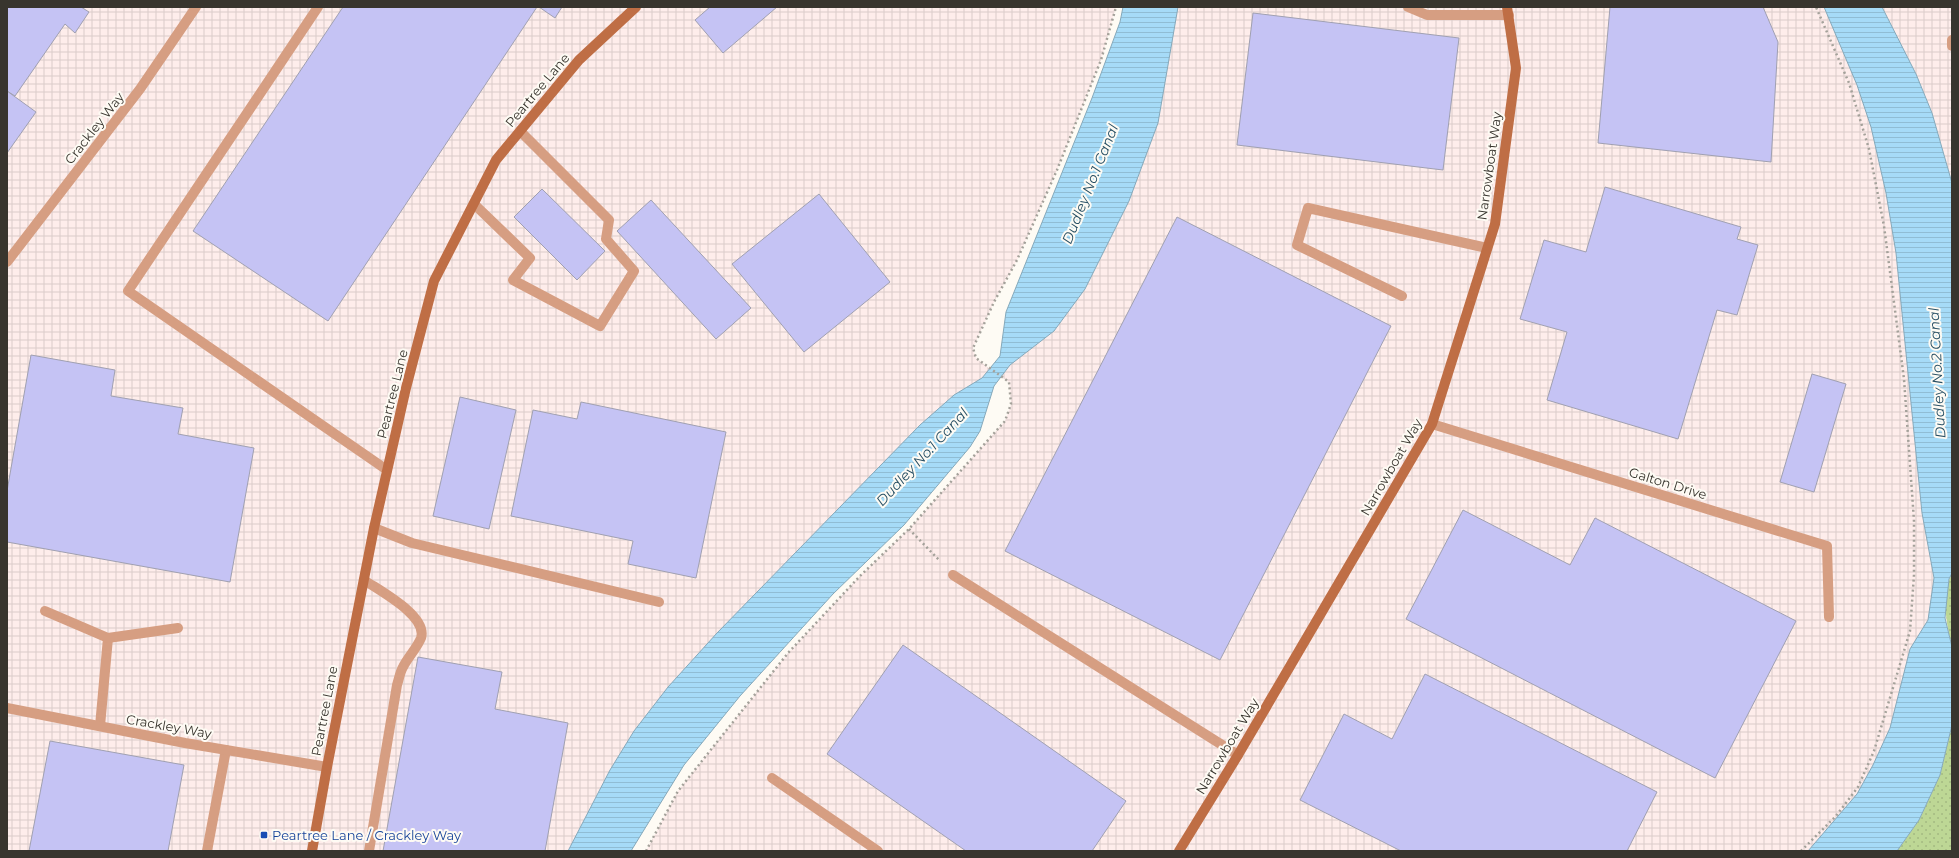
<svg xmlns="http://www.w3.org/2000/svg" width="1959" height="858" font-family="Montserrat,sans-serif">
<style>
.industrial{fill:url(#industrial-grid)}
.park{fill:url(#park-dots)}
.water{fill:url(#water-rules);stroke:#85a9bb}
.building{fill:#c5c3f4;stroke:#a0a0b1}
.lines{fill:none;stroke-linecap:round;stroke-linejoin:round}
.path{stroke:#a4a19a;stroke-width:2.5;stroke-dasharray:2 3;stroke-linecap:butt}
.lane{stroke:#d69e82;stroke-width:10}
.street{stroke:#d69e82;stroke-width:10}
.secondary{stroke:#bf6e45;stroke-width:10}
.transit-dot{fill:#1a4fb4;stroke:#fefbf4;stroke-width:1.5}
.labels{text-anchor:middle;stroke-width:4;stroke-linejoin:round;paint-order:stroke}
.street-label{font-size:13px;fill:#38352e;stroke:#fefbf4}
.transit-label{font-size:13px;fill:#164399;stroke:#fefbf4;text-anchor:start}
.water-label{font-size:14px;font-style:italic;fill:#274f64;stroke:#fefbf4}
</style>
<defs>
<pattern id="industrial-grid" width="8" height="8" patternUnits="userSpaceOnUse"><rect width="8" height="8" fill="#feedeb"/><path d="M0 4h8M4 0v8" fill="none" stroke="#daccca"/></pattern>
<pattern id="park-dots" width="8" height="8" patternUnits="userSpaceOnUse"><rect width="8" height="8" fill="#bdd795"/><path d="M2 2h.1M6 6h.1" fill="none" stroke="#a3b981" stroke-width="1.8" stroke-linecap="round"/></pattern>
<pattern id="water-rules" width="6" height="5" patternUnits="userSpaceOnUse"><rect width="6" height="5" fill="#a6dbf7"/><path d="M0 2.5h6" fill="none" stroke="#90bdd4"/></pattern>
</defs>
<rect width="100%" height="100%" fill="#fefbf4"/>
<g class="industrial">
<path d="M7,7H1116L1101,60L1057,170L1017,260L994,302L973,348L976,358L995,373L1149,7H1853L1889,85L1945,557L1933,647L1854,851H646L678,791L788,653L860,576L909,529L1005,421L1011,404L1009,382L995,373L600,851H7Z"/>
<path d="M1882,7H1952V183L1932,113L1916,74Z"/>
</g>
<g class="park">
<path d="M1952,573V647C1946,623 1941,596 1952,573Z"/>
<path d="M1952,725V851H1897L1919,820L1940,775Z"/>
</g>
<g class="water">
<path d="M1123,7H1178L1158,123L1129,201L1085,289L1054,331L1010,365L994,386L980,431L970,447L904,525L833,594L740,696L684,765L631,851H568L610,770L634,731L668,687L717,633L920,425L954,395L982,378L1000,356L1006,312L1092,98L1120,22Z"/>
<path d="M1824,7H1882L1916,74L1932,113L1952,183V573L1949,579L1945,618L1952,647V725L1940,775L1919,820L1897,851H1808L1857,794L1873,765L1890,728L1910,649L1928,620L1934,578L1922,513L1896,253L1886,193L1871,127L1857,85Z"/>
</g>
<g class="building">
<path d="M7,7H81L89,12L75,33L65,24L15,96L7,91Z"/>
<path d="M343,7H537L328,321L193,231Z"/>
<path d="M539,7H562L555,18Z"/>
<path d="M710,7H777L723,53L695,20Z"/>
<path d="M1610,7H1763L1778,42L1771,162L1598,143Z"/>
<path d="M1253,13L1459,38L1443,170L1237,145Z"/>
<path d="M7,91L36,112L7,153Z"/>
<path d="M1605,187L1741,227L1737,239L1758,245L1737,315L1717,310L1678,439L1547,400L1567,332L1520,319L1544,240L1586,252Z"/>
<path d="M542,189L605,251L577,280L514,217Z"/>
<path d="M819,194L890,282L804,352L732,264Z"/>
<path d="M651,200L751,308L716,339L617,231Z"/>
<path d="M1177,217L1391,326L1220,660L1005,551Z"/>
<path d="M31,355L115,370L111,396L183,408L178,434L254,448L230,582L7,542V491Z"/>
<path d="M1812,374L1846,384L1814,492L1780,482Z"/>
<path d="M460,397L516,410L489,529L433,516Z"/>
<path d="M581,402L726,432L696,578L628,564L633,541L511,516L533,410L577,419Z"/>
<path d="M1463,510L1570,565L1595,518L1796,621L1715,778L1406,619Z"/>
<path d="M903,645L1126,801L1092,851H966L827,754Z"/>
<path d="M418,657L502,672L495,709L568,723L545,851H383Z"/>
<path d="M1425,674L1657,792L1627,851H1401L1300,800L1344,714L1392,739Z"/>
<path d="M50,741L184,765L168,851H29Z"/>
</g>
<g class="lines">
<g class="path">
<path d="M909,529L939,560"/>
<path d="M646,851L678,791L788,653L860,576L909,529L1005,421L1011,404L1009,382L976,358L973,348L994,302L1017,260L1057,170L1101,60L1116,7"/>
<path d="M1801,851L1836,816L1858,787L1874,751L1910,631L1914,575V521L1904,379L1884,226L1869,149L1849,83L1816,7"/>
</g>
<g class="lane">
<path d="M318,7L128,291L387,470"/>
<path d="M1408,7L1427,15H1509"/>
<path d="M1952,40V46"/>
<path d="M474,204L530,258L513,280L600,326L634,271L606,239L609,220L520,131"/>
<path d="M1402,296L1297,245L1308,208L1487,248"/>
<path d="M1432,424L1827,546L1829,617"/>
<path d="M374,528L412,543L659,602"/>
<path d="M953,575L1238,755"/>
<path d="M364,580C380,591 428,616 421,638C417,648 408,657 403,667C400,672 399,679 397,685L369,851"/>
<path d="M45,611L108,638L100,726"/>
<path d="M108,638L178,628"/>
<path d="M772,778L878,851"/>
<path d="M207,851L226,750"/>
</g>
<g class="street">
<path d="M7,262L140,89L196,7"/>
<path d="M7,708L185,743L327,767"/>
</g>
<g class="secondary">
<path d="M312,851L327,767L374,528L406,388L434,281L496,160L579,60L636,7"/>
<path d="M1179,851L1238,755L1432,424L1495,224L1516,68L1507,7"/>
</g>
</g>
<rect class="transit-dot" x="260" y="831" width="8" height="8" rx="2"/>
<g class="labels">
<g class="street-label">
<text transform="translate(537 90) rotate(-50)" y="5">Peartree Lane</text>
<text transform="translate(94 128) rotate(-52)" y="5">Crackley Way</text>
<text transform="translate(1489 166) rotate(-82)" y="5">Narrowboat Way</text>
<text transform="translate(392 394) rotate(-76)" y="5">Peartree Lane</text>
<text transform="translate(1391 467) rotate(-60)" y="5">Narrowboat Way</text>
<text transform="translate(1668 483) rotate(17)" y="5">Galton Drive</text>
<text transform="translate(324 711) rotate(-79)" y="5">Peartree Lane</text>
<text transform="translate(169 726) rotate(10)" y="5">Crackley Way</text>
<text transform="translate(1227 746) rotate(-59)" y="5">Narrowboat Way</text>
</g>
<g class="transit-label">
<text x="272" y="840">Peartree Lane / Crackley Way</text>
</g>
<g class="water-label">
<text transform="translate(1090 184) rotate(-68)" y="5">Dudley No.1 Canal</text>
<text transform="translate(1937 373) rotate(-93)" y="5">Dudley No.2 Canal</text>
<text transform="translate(922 457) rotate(-47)" y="5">Dudley No.1 Canal</text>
</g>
</g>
<rect width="1959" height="858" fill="none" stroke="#38352e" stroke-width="16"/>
</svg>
